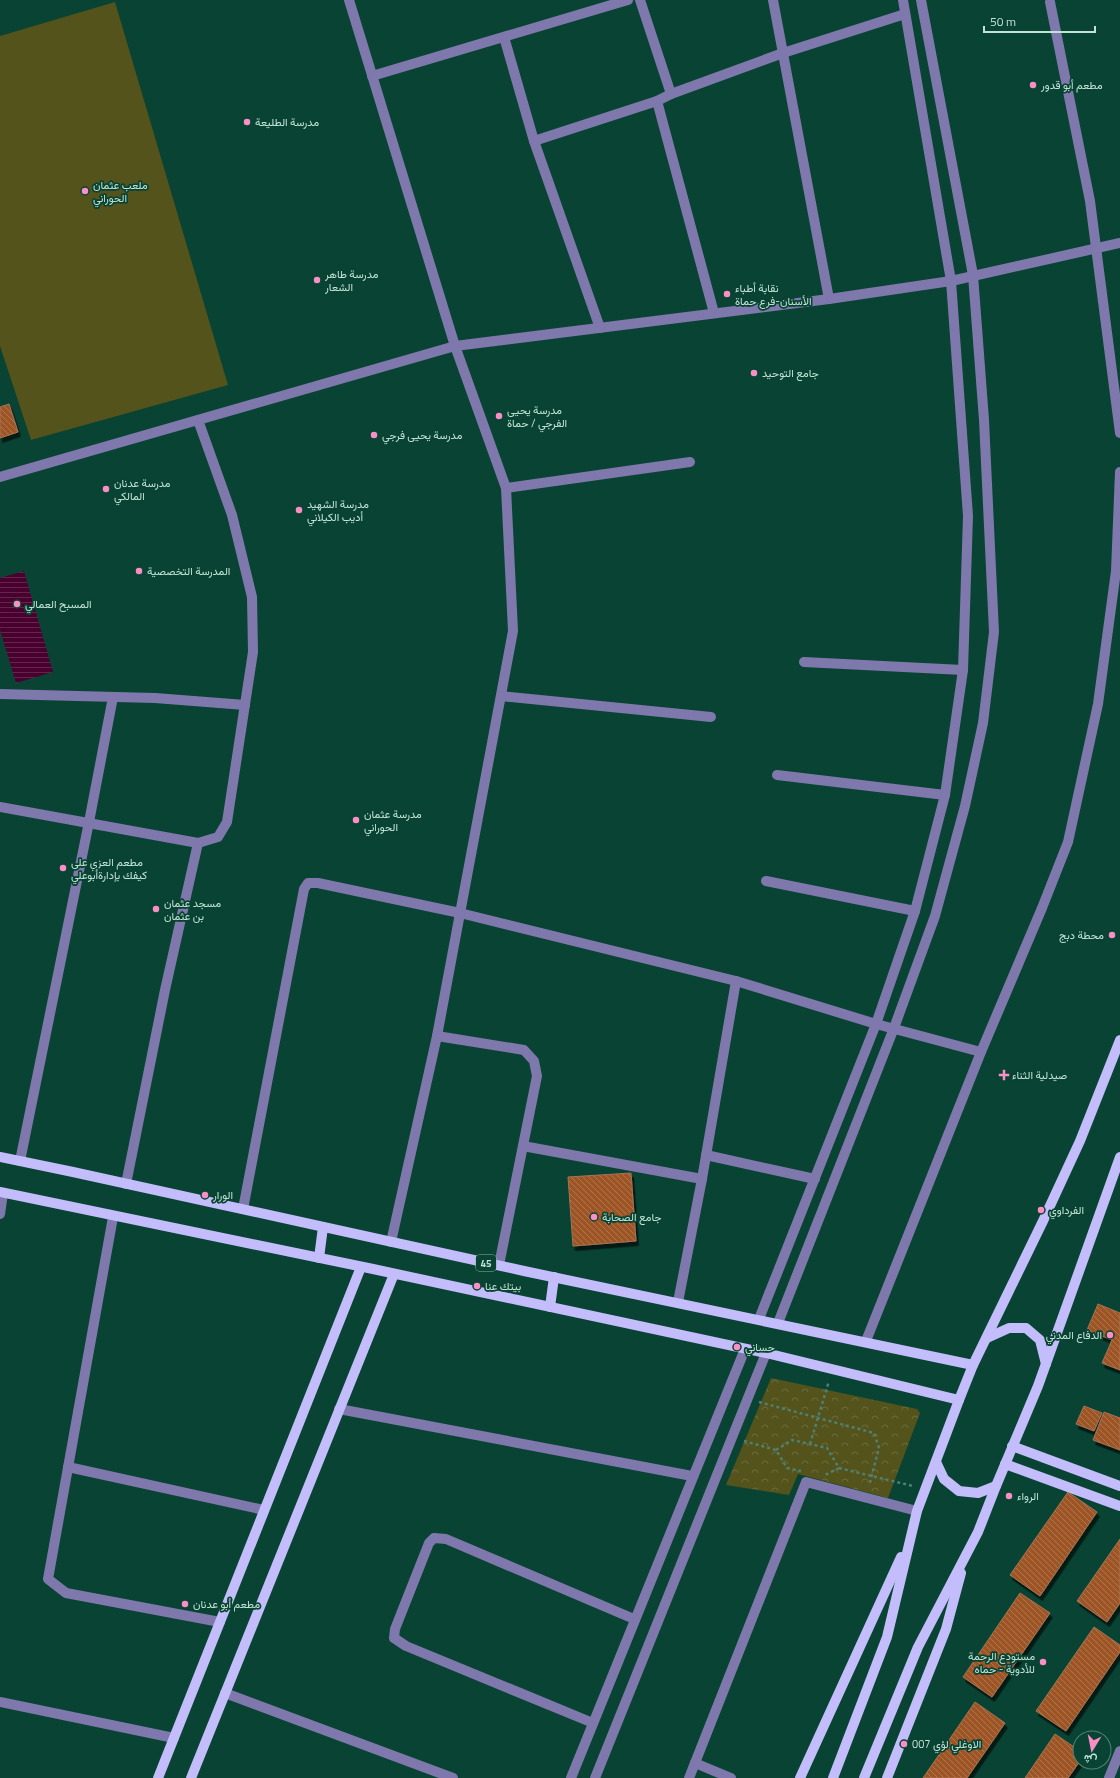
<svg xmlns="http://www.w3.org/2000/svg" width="1120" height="1778" font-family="'Titillium Web',Vazirmatn,sans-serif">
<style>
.park{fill:url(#park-crowns)}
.pitch{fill:#53531b}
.water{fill:url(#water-rules)}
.building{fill:url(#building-back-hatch);stroke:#a77255;filter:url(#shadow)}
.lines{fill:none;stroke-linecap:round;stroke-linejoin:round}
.path{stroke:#4f8071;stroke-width:2.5;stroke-dasharray:3 3;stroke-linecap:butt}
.minor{stroke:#7e78ac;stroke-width:10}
.major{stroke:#c3bdfc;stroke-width:10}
.poi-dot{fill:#fa8fc6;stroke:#094333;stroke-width:1.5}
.labels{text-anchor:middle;stroke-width:3.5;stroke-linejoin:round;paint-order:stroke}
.shield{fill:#094333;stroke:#8ab3a4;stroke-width:1}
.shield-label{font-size:10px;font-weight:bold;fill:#c1e3d5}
.poi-label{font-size:11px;fill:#c1e3d5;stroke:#094333;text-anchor:start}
</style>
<defs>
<pattern id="park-crowns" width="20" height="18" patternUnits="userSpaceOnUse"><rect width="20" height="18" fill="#53531b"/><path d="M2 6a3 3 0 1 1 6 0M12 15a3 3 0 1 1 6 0" fill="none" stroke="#6a6c3b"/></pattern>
<pattern id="water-rules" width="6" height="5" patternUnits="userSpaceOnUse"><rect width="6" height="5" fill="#4a002f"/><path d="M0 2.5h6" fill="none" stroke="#62254c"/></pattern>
<pattern id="building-back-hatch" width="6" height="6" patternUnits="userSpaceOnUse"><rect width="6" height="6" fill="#9e5528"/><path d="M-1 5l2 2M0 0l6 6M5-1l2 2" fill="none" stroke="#ae7550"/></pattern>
<filter id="shadow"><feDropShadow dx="2.5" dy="4.5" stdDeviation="0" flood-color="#0009"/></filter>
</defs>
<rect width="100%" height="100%" fill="#094333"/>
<path class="park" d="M771,1378L917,1409L920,1413L888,1498L798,1474L789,1495L726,1485Z"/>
<path class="pitch" d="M115,2L228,385L31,440L0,346V36Z"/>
<path class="water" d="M24,571L53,672L16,683L0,630V578Z"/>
<g class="building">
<path d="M9,404L18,432L0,438V407Z"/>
<path d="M631,1173L636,1241L573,1246L568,1177Z"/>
<path d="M1098,1304L1120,1313V1370L1102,1363L1112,1340L1087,1330Z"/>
<path d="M1084,1406L1102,1413L1094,1431L1076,1424Z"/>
<path d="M1104,1412L1120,1418V1450L1093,1440Z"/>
<path d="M1068,1492L1097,1512L1040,1596L1010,1575Z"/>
<path d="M1120,1539V1603L1107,1622L1077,1601Z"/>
<path d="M1020,1593L1050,1613L992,1697L963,1677Z"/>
<path d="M1094,1627L1120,1645V1652L1066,1731L1036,1711Z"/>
<path d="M975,1702L1005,1723L967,1778H923Z"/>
<path d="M1055,1734L1080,1751V1761L1068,1778H1025Z"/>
</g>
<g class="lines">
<g class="path">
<path d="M759,1402L874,1433L879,1448L869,1486"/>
<path d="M744,1441L776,1450L787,1468L801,1471"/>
<path d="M810,1444L829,1381"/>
<path d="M776,1450L792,1440L827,1448L839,1468L825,1475"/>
<path d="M839,1468L913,1486"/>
</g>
<g class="minor">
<path d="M349,0L455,346L506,488L513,631L437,1036L391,1242"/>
<path d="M640,0L671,94"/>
<path d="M773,0L829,299"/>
<path d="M1050,2L1090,201L1120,433"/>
<path d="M504,37L534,141L600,328"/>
<path d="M372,76L628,0"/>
<path d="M657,101L714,313"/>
<path d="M534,141L657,101L671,94L783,53L905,14"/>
<path d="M0,477L455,346L829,299L951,281L1120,243"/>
<path d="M506,488L690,462"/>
<path d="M804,662L963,670"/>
<path d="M0,694L155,698L245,705"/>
<path d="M501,696L711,717"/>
<path d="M777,775L945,795"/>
<path d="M0,807L198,843L218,837L227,822L253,652L252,597L232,515L198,420"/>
<path d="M766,881L915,911"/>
<path d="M437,1036L524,1050L534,1061L537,1076L499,1265"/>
<path d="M523,1146L702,1179"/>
<path d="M706,1155L815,1179"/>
<path d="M20,1161L89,822L113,697"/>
<path d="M126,1184L165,990L198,843"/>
<path d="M243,1209L304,889L308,883H318L460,913L736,981L876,1024L981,1052"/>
<path d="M0,1214L3,1193"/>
<path d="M113,1217L48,1579L66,1593L220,1622"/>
<path d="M678,1302L702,1179L736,981"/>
<path d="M759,1319L876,1024L915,911L945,795L963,670L968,516L951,281L903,0"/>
<path d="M778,1323L894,1028L935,916L965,806L983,723L994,632L984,420L973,275L921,0"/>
<path d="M866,1341L981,1052L1042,908L1068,842L1098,704L1116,571L1120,472"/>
<path d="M339,1409L692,1476"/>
<path d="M68,1467L264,1510"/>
<path d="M225,1693L453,1778"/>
<path d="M0,1702L174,1738"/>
<path d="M593,1723L406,1646L394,1638L395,1629L429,1543L434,1538L446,1539L634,1619"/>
<path d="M695,1763L731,1778"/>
<path d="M571,1778L745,1349"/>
<path d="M595,1778L766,1353"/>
<path d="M689,1778L806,1482L917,1511"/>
<path d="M1109,1778L1120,1751"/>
</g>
<g class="major">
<path d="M0,1157L73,1172L524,1271L973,1365"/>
<path d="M0,1192L373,1269L766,1353L959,1400"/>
<path d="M319,1258L323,1227"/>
<path d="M550,1307L554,1277"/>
<path d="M987,1338L1009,1328H1026L1040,1340L1046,1364"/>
<path d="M1012,1446L1120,1486"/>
<path d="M936,1462L944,1479L959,1491L978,1493L996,1486"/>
<path d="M1005,1464L1120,1506"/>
<path d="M158,1778L361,1267"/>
<path d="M191,1778L394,1274"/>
<path d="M800,1778L901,1557"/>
<path d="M833,1778L887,1637L917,1511L959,1400L973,1365L1043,1221L1080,1141L1120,1040"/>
<path d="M864,1778L918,1647L978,1532L996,1486L1038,1386L1120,1157"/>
<path d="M887,1778L946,1629L961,1573"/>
</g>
</g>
<g class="poi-dot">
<circle cx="1033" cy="85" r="4"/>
<circle cx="247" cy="122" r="4"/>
<circle cx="85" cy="191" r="4"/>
<circle cx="317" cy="280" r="4"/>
<circle cx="727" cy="294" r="4"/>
<circle cx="754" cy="373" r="4"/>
<circle cx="499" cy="416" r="4"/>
<circle cx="374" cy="435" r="4"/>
<circle cx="106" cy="489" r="4"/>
<circle cx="299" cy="510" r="4"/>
<circle cx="139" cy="571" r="4"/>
<circle cx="17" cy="604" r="4"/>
<circle cx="356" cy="820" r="4"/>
<circle cx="63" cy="868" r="4"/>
<circle cx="156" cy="909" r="4"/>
<circle cx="1112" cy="935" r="4"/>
<path d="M1002 1069h4v4h4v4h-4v4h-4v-4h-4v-4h4z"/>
<circle cx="205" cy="1195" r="4"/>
<circle cx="1041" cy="1210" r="4"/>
<circle cx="594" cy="1217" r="4"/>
<circle cx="477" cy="1286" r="4"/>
<circle cx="1110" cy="1335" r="4"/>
<circle cx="737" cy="1347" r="4"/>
<circle cx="1009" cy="1496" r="4"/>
<circle cx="185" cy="1604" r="4"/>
<circle cx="1043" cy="1662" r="4"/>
<circle cx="904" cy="1744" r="4"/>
</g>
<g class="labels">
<rect class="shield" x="476" y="1255" width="20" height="16" rx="3"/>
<g class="shield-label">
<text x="486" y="1267">45</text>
</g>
<g class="poi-label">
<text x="1041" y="89">مطعم أبو قدور</text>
<text x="255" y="126">مدرسة الطليعة</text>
<text x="93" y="189">ملعب عثمان<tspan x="93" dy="13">الحوراني</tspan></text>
<text x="325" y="278">مدرسة طاهر<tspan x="325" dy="13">الشعار</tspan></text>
<text x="735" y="292">نقابة أطباء<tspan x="735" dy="13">الأسنان-فرع حماة</tspan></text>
<text x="762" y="377">جامع التوحيد</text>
<text x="507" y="414">مدرسة يحيى<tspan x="507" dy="13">الفرجي / حماة</tspan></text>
<text x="382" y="439">مدرسة يحيى فرجي</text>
<text x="114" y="487">مدرسة عدنان<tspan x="114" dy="13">المالكي</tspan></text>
<text x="307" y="508">مدرسة الشهيد<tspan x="307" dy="13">أديب الكيلاني</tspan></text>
<text x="147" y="575">المدرسة التخصصية</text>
<text x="25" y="608">المسبح العمالي</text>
<text x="364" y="818">مدرسة عثمان<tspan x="364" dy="13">الحوراني</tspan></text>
<text x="71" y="866">مطعم العزي على<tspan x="71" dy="13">كيفك بإدارةأبوعلي</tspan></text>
<text x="164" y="907">مسجد عثمان<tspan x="164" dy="13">بن عثمان</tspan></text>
<text x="1104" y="939" text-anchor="end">محطة دبج</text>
<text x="1012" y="1079">صيدلية الثناء</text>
<text x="213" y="1199">الورار</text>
<text x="1049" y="1214">الفرداوي</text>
<text x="602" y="1221">جامع الصحابة</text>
<text x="485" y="1290">بيتك عنا</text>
<text x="1102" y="1339" text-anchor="end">الدفاع المدني</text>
<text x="745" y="1351">حساني</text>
<text x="1017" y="1500">الرواء</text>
<text x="193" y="1608">مطعم أبو عدنان</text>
<text x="1035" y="1660" text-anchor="end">مستودع الرحمة<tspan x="1035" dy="13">للأدوية - حماه</tspan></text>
<text x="912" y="1748">الاوغلي لؤي 007</text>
</g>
</g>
<g transform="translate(1092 1750) rotate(190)"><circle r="19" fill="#094333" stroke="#538374"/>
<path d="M0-3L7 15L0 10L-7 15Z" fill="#fa8fc6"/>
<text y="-6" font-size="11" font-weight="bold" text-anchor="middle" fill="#c1e3d5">ش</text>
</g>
<path d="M984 26v6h111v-6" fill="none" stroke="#c1e3d5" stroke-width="2"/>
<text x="990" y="26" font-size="12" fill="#c1e3d5" stroke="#094333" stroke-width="3" paint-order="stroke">50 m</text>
</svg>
